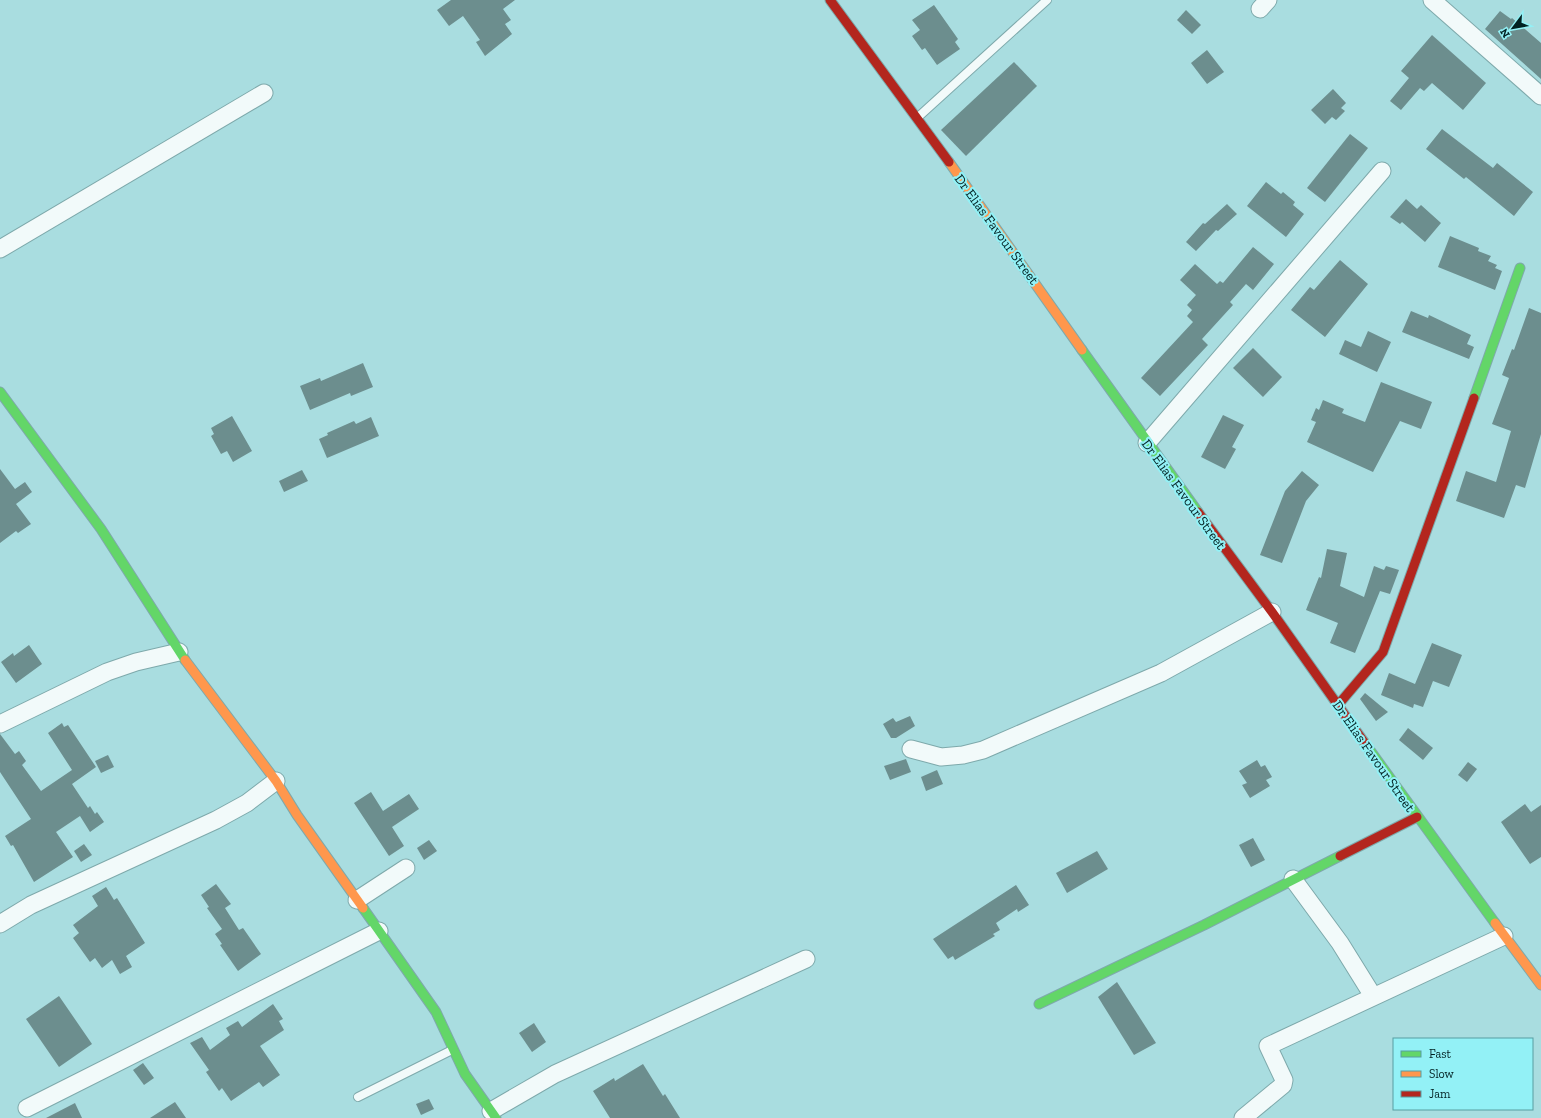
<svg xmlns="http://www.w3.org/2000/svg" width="1541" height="1118" font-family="'Zilla Slab',serif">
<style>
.building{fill:#6c8e8e}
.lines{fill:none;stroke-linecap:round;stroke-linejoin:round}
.lane-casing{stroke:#7ea9ab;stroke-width:10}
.street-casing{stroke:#7ea9ab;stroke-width:19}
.fast-casing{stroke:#7ea9ab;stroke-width:11}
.slow-casing{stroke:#7ea9ab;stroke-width:11}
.jam-casing{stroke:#7ea9ab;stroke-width:11}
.lane{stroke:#f2fafa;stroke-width:8}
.street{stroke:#f2fafa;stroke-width:17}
.fast{stroke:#63d668;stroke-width:9}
.slow{stroke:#ff974d;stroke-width:9}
.jam{stroke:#b3261e;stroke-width:9}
.labels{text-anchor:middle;stroke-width:4;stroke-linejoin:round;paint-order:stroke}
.street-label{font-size:14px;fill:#022122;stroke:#93f1f6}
</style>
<rect width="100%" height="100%" fill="#a9dde0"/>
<g class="building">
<path d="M451,0H515L503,9L511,20L505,24L512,34L485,56L476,42L480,40L463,16L449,26L437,10Z"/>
<path d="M934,5L958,39L955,42L960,49L937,65L925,48L922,50L912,36L920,30L912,20Z"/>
<path d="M1186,10L1201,25L1192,34L1177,20Z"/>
<path d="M1500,11L1511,19L1512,18L1541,43V79L1485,29Z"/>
<path d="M1432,35L1486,83L1463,110L1432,83L1424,91L1420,88L1401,110L1390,101L1409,78L1401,71Z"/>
<path d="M1207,50L1224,72L1207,84L1191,63Z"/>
<path d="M1014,62L1037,86L966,156L941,130Z"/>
<path d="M1333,89L1346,103L1341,108L1345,111L1336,120L1332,117L1325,124L1311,110Z"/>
<path d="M1442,129L1493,168L1497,163L1533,192L1514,216L1466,177L1464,179L1426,149Z"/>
<path d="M1350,134L1368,148L1325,202L1307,188Z"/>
<path d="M1266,182L1281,194L1283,192L1295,202L1293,205L1304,214L1286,237L1247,206Z"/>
<path d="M1406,199L1417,209L1421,205L1441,223L1425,242L1402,222L1400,224L1390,217Z"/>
<path d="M1227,204L1237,214L1218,231L1216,230L1196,251L1186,242L1203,223L1205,224Z"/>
<path d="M1450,236L1479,248L1478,251L1491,256L1488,261L1497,265L1495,268L1502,271L1495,290L1438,267Z"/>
<path d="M1253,247L1274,264L1253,290L1246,284L1230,302L1233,305L1202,339L1208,345L1160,396L1141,378L1193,322L1187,316L1192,310L1187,305L1196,295L1180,280L1195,264L1217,284L1220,281L1223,283Z"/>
<path d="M1340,260L1368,284L1325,337L1291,310L1310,287L1314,290Z"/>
<path d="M1529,308L1541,313V434L1525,488L1516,485L1504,518L1456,501L1466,471L1496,482L1511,431L1492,424L1509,378L1502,375L1512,349L1514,350Z"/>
<path d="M1411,311L1428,318L1429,315L1471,335L1467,344L1474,347L1469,359L1402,332Z"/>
<path d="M1368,331L1391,342L1377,372L1339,354L1345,340L1361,347Z"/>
<path d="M1253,348L1282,377L1263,397L1233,368Z"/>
<path d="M363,363L373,387L351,396L350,393L310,410L300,386L320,378L321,381Z"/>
<path d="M1381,382L1432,402L1421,429L1400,421L1373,472L1307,442L1316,422L1311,420L1316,408L1319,410L1323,400L1344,409L1342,413L1365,422Z"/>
<path d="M1223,415L1244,425L1232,447L1236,449L1225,469L1201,457Z"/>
<path d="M232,416L252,451L233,462L227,451L221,454L211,436L214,434L211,428Z"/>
<path d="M371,417L379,436L327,458L319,439L328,435L327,433L354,421L356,424Z"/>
<path d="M0,469L15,489L25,482L32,492L16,504L31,524L18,533L16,531L0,543Z"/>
<path d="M302,470L308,481L284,492L279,481Z"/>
<path d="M1302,471L1319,485L1306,501L1282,563L1260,555L1285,491Z"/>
<path d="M1327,549L1347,553L1340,586L1364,597L1374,566L1384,570L1386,566L1399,570L1390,594L1380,591L1355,653L1330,643L1338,623L1306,610L1319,577L1321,578Z"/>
<path d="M1432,643L1462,655L1449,687L1433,681L1423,707L1414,704L1413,708L1381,695L1389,673L1415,684Z"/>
<path d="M29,645L42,664L16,683L1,662L13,653L14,656Z"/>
<path d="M1365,693L1388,712L1376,721L1360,699Z"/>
<path d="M910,716L915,726L896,738H891L883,724L893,718L896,722Z"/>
<path d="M62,723L64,727L68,725L96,767L72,784L88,808L90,806L95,814L97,812L104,822L90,832L80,816L56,832L73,857L34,882L13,845L11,846L5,836L31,819L0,772V734L15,754L19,751L26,761L22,765L41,791L72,770L48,733Z"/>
<path d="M1408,728L1433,748L1423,760L1399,740Z"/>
<path d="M108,755L114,767L101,773L95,761Z"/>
<path d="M906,759L911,772L890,780L884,766Z"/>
<path d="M1257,760L1261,767L1265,765L1272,777L1266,780L1270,786L1250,798L1242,785L1247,783L1239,771Z"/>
<path d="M1468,762L1477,769L1467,782L1458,775Z"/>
<path d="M937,770L943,784L926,791L921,777Z"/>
<path d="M371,792L383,811L409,794L419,809L392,827L404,846L389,856L354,803Z"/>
<path d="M1525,804L1531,812L1541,805V857L1530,864L1501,822Z"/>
<path d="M1253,838L1265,860L1251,867L1239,845Z"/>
<path d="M429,840L437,851L424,860L417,848Z"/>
<path d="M84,844L92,855L81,862L74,851Z"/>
<path d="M1097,851L1108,869L1067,893L1056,873Z"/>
<path d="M216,884L231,904L225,908L239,930L243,928L261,954L238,971L220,945L222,944L215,934L222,929L207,908L209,907L201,895Z"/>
<path d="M1016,885L1029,905L1018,912L1017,909L996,923L1000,930L993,934L995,936L955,960L953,956L948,959L933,939Z"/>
<path d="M106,887L114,900L117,898L145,943L126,956L132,967L120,974L112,960L102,968L95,958L90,962L73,938L79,933L73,925L98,906L92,896Z"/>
<path d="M1117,982L1156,1043L1134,1055L1098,997Z"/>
<path d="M59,996L92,1044L59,1067L26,1019Z"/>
<path d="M273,1004L283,1019L279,1021L284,1030L260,1046L280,1075L263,1087L259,1082L231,1101L222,1088L219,1091L206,1072L209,1070L190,1043L202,1037L210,1050L230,1035L226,1028L238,1021L242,1027Z"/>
<path d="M534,1023L546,1042L532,1052L519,1033Z"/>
<path d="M143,1063L154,1078L144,1085L133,1070Z"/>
<path d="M643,1064L663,1096L665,1094L680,1118H610L593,1091L614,1078L615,1081Z"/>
<path d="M429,1099L434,1109L421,1115L416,1104Z"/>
<path d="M175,1102L186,1118H150Z"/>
<path d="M75,1103L82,1118H46Z"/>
</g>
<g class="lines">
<g class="lane-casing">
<g id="lane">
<path d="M917,118L1047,0"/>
<path d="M358,1097L452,1050"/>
</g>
</g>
<g class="street-casing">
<g id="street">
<path d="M1432,0L1541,96"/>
<path d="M1260,9L1268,0"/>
<path d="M0,249L264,93"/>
<path d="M1147,443L1382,171"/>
<path d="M0,724L107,672L136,662L179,652"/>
<path d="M911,749L941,757L963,755L983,750L1161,673L1272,612"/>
<path d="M1293,879L1340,943L1373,996"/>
<path d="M357,900L406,868"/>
<path d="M0,924L31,905L216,820L247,803L276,781"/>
<path d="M27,1108L379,931"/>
<path d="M491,1111L555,1074L806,959"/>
<path d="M1243,1118L1283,1085L1284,1080L1268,1046L1504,936"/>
</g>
</g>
<g class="fast-casing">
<g id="fast">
<path d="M1082,350L1198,512"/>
<path d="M0,392L101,529L185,660"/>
<path d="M1474,398L1520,268"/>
<path d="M1364,742L1495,923"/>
<path d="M363,908L436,1012L465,1074L496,1118"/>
<path d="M1039,1004L1204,925L1340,856"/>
</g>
</g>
<g class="slow-casing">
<g id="slow">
<path d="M949,162L1082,350"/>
<path d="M185,660L276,781L297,815L363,908"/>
<path d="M1495,923L1541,985"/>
</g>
</g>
<g class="jam-casing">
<g id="jam">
<path d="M830,0L949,162"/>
<path d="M1198,512L1272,612L1364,742"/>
<path d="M1338,705L1383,652L1474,398"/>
<path d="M1340,856L1417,817"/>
</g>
</g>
<use href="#lane" class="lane"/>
<use href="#street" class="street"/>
<use href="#fast" class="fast"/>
<use href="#slow" class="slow"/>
<use href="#jam" class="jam"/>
</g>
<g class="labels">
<g class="street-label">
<text transform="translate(997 229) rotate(54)" y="5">Dr Elias Favour Street</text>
<text transform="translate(1184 494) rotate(54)" y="5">Dr Elias Favour Street</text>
<text transform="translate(1374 756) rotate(55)" y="5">Dr Elias Favour Street</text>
</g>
</g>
<rect x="1393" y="1038" width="140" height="72" fill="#93f1f6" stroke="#599ea1"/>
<rect x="1401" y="1051" width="20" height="6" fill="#63d668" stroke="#599ea1"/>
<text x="1429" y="1058" font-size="12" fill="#022122">Fast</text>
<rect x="1401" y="1071" width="20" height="6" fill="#ff974d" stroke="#599ea1"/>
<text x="1429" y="1078" font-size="12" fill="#022122">Slow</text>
<rect x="1401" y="1091" width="20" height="6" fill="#b3261e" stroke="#599ea1"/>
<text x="1429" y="1098" font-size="12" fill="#022122">Jam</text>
<g transform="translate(1513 28) rotate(238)" stroke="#93f1f6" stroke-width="3" paint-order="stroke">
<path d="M0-3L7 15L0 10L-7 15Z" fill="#022122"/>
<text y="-6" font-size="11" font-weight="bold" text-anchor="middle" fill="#022122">N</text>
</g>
</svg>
